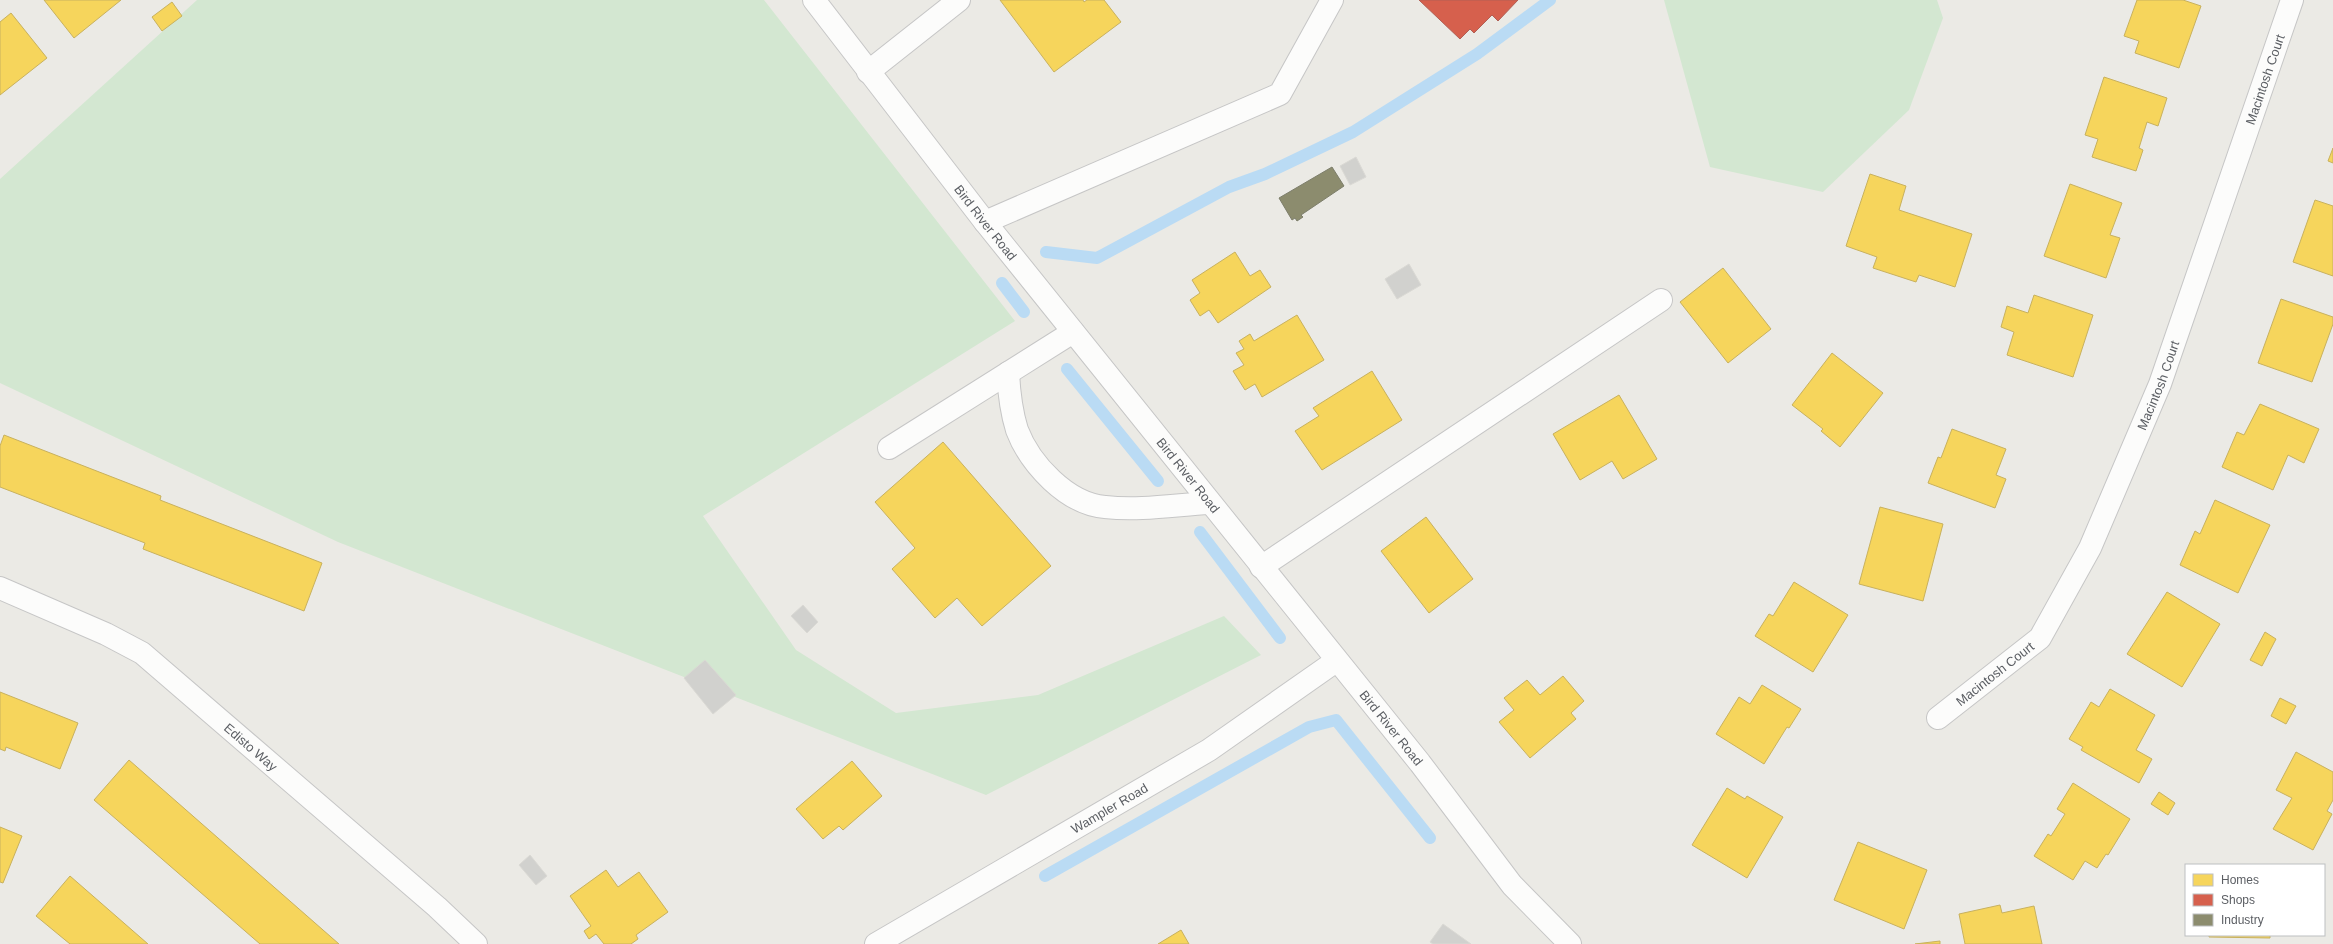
<svg xmlns="http://www.w3.org/2000/svg" width="2333" height="944" font-family="Helvetica,sans-serif">
<style>
.green{fill:#d3e7d1}
.homes{fill:#f6d55c;stroke:#c8b15e}
.shops{fill:#d6604d;stroke:#b15f54}
.industry{fill:#8c8c6e;stroke:#7d7e6b}
.lines{fill:none;stroke-linecap:round;stroke-linejoin:round}
.stream{stroke:#badbf4;stroke-width:12}
.building{fill:#d1d1ce;stroke:#dad9d4}
.service-casing{stroke:#c6c6c6;stroke-width:24}
.minor-casing{stroke:#c6c6c6;stroke-width:24}
.tertiary-casing{stroke:#c6c6c6;stroke-width:24}
.service{stroke:#fcfcfb;stroke-width:22}
.minor{stroke:#fcfcfb;stroke-width:22}
.tertiary{stroke:#fcfcfb;stroke-width:22}
.labels{text-anchor:middle;stroke-width:4;stroke-linejoin:round;paint-order:stroke}
.street-label{font-size:13px;fill:#5b5e63;stroke:#fff}
</style>
<rect width="100%" height="100%" fill="#ebeae5"/>
<g class="green">
<path d="M197,0H764L1015,321L703,516L796,650L896,713L1038,695L1224,616L1261,655L986,795L338,542L0,383V179Z"/>
<path d="M1664,0H1937L1943,18L1909,110L1823,192L1710,167Z"/>
</g>
<g class="homes">
<path d="M44,0H121L74,38Z"/>
<path d="M1000,0H1083L1084,2L1087,0H1104L1121,22L1054,72Z"/>
<path d="M2137,0H2183L2201,6L2179,68L2135,53L2139,41L2124,36Z"/>
<path d="M172,2L182,16L162,31L152,17Z"/>
<path d="M11,13L47,58L0,95V22Z"/>
<path d="M2104,77L2167,98L2158,126L2147,122L2139,148L2143,150L2136,171L2092,157L2098,139L2085,135Z"/>
<path d="M2333,148V163L2328,161Z"/>
<path d="M1870,174L1906,186L1899,210L1972,234L1955,287L1919,275L1916,282L1873,268L1877,257L1846,246Z"/>
<path d="M2070,184L2122,203L2110,235L2120,238L2106,278L2044,256Z"/>
<path d="M2315,200L2333,206V276L2293,262Z"/>
<path d="M1235,252L1250,276L1260,270L1271,287L1218,323L1209,310L1200,316L1190,300L1200,293L1192,280Z"/>
<path d="M1723,268L1771,329L1728,363L1680,302Z"/>
<path d="M2034,295L2093,315L2073,377L2007,355L2014,332L2001,327L2007,306L2028,313Z"/>
<path d="M2281,299L2333,317V324L2312,382L2258,363Z"/>
<path d="M1297,315L1324,360L1262,397L1255,384L1245,390L1233,371L1244,365L1236,353L1244,349L1239,341L1250,334L1254,341Z"/>
<path d="M1832,353L1883,393L1840,447L1821,431L1823,429L1792,405Z"/>
<path d="M1372,371L1402,420L1322,470L1295,431L1319,416L1313,408Z"/>
<path d="M1619,395L1657,459L1623,479L1612,461L1580,480L1553,434Z"/>
<path d="M2260,404L2319,429L2304,463L2288,455L2273,490L2222,467L2237,432L2244,435Z"/>
<path d="M1952,429L2006,449L1996,475L2006,479L1995,508L1928,483L1938,457L1941,458Z"/>
<path d="M4,435L161,496L160,500L322,563L304,611L143,549L145,543L0,487V446Z"/>
<path d="M943,442L1051,566L982,626L957,598L935,618L892,569L915,548L875,502Z"/>
<path d="M2215,500L2270,525L2238,593L2180,565L2195,531L2200,534Z"/>
<path d="M1880,507L1943,524L1923,601L1859,584Z"/>
<path d="M1426,517L1473,579L1429,613L1381,551Z"/>
<path d="M1794,582L1848,615L1813,672L1755,636L1769,614L1773,616Z"/>
<path d="M2167,592L2220,624L2182,687L2127,654Z"/>
<path d="M2265,632L2276,639L2262,666L2250,660Z"/>
<path d="M1563,676L1584,701L1571,713L1576,719L1530,758L1499,722L1514,710L1504,698L1527,680L1540,695Z"/>
<path d="M1762,685L1801,709L1789,728L1787,727L1764,764L1716,734L1739,697L1750,704Z"/>
<path d="M2110,689L2155,715L2136,750L2152,759L2139,783L2081,750L2083,747L2069,739L2091,702L2099,707Z"/>
<path d="M0,692L78,723L60,769L6,747L5,751L0,749Z"/>
<path d="M2280,698L2296,706L2286,724L2271,716Z"/>
<path d="M2296,752L2333,772V800L2327,811L2332,814L2313,850L2273,829L2292,798L2276,790Z"/>
<path d="M129,760L339,944H260L94,800Z"/>
<path d="M852,761L882,796L843,830L839,826L823,839L796,809Z"/>
<path d="M2073,783L2130,819L2108,855L2106,854L2097,868L2085,861L2073,880L2034,856L2048,834L2051,836L2065,814L2057,809Z"/>
<path d="M1727,788L1745,799L1747,796L1783,817L1747,878L1692,845Z"/>
<path d="M2159,792L2175,803L2168,815L2151,804Z"/>
<path d="M0,827L22,836L3,883L0,882Z"/>
<path d="M1858,842L1927,870L1904,929L1834,900Z"/>
<path d="M606,870L618,887L639,872L668,912L636,935L638,939L631,944H604L596,934L589,939L584,931L591,926L570,896Z"/>
<path d="M70,876L148,944H70L36,916Z"/>
<path d="M2000,905L2002,913L2034,906L2042,944H1965L1959,914Z"/>
<path d="M1181,930L1189,944H1158Z"/>
<path d="M2209,935H2270V938L2209,937Z"/>
<path d="M1940,941V944H1915Z"/>
</g>
<path class="shops" d="M1419,0H1518L1498,21L1492,15L1474,33L1470,29L1460,39Z"/>
<path class="industry" d="M1332,167L1344,186L1301,215L1303,217L1297,221L1295,218L1292,220L1279,198Z"/>
<g class="lines">
<g class="stream">
<path d="M1046,252L1097,258L1229,187L1265,174L1353,132L1477,54L1550,0"/>
<path d="M1002,283L1024,312"/>
<path d="M1067,369L1158,481"/>
<path d="M1200,532L1280,638"/>
<path d="M1045,876L1309,727L1336,720L1430,838"/>
</g>
</g>
<g class="building">
<path d="M1356,157L1366,177L1350,185L1340,166Z"/>
<path d="M1409,264L1421,285L1397,299L1385,279Z"/>
<path d="M803,605L818,622L807,633L791,616Z"/>
<path d="M705,660L736,695L713,714L684,678Z"/>
<path d="M530,855L547,876L536,885L519,865Z"/>
<path d="M1443,924L1471,944H1433L1430,942Z"/>
</g>
<g class="lines">
<g class="service-casing">
<g id="service">
<path d="M868,72L959,0"/>
<path d="M985,222L1280,94L1332,0"/>
<path d="M1008,373C1009,392 1011,411 1017,430C1030,464 1067,504 1105,507C1139,511 1175,505 1209,503"/>
<path d="M889,448L1073,332"/>
<path d="M1261,567L1661,300"/>
</g>
</g>
<g class="minor-casing">
<g id="minor">
<path id="s1" d="M0,588L106,634L142,653L437,907L476,944"/>
<path id="s2" d="M1938,718L2040,638L2090,548L2160,384L2292,0"/>
<path id="s3" d="M876,944L1209,750L1336,661"/>
</g>
</g>
<g class="tertiary-casing">
<g id="tertiary">
<path id="s4" d="M814,0L985,222L1420,763L1512,885L1570,944"/>
</g>
</g>
<use href="#service" class="service"/>
<use href="#minor" class="minor"/>
<use href="#tertiary" class="tertiary"/>
</g>
<g class="labels">
<g class="street-label">
<text dy="5" stroke="none"><textPath href="#s2" startOffset="733">Macintosh Court</textPath></text>
<text dy="5" stroke="none"><textPath href="#s4" startOffset="281">Bird River Road</textPath></text>
<text dy="5" stroke="none"><textPath href="#s2" startOffset="409">Macintosh Court</textPath></text>
<text dy="5" stroke="none"><textPath href="#s4" startOffset="605">Bird River Road</textPath></text>
<text dy="5" stroke="none"><textPath href="#s2" startOffset="72">Macintosh Court</textPath></text>
<text dy="5" stroke="none"><textPath href="#s4" startOffset="929">Bird River Road</textPath></text>
<text dy="5" stroke="none"><textPath href="#s1" startOffset="300">Edisto Way</textPath></text>
<text dy="5" stroke="none"><textPath href="#s3" startOffset="270">Wampler Road</textPath></text>
</g>
</g>
<rect x="2185" y="864" width="140" height="72" fill="#ffffff" stroke="#bdbfc1"/>
<rect x="2193" y="874" width="20" height="12" fill="#f6d55c" stroke="#bdbfc1"/>
<text x="2221" y="884" font-size="12" fill="#5b5e63">Homes</text>
<rect x="2193" y="894" width="20" height="12" fill="#d6604d" stroke="#bdbfc1"/>
<text x="2221" y="904" font-size="12" fill="#5b5e63">Shops</text>
<rect x="2193" y="914" width="20" height="12" fill="#8c8c6e" stroke="#bdbfc1"/>
<text x="2221" y="924" font-size="12" fill="#5b5e63">Industry</text>
</svg>
